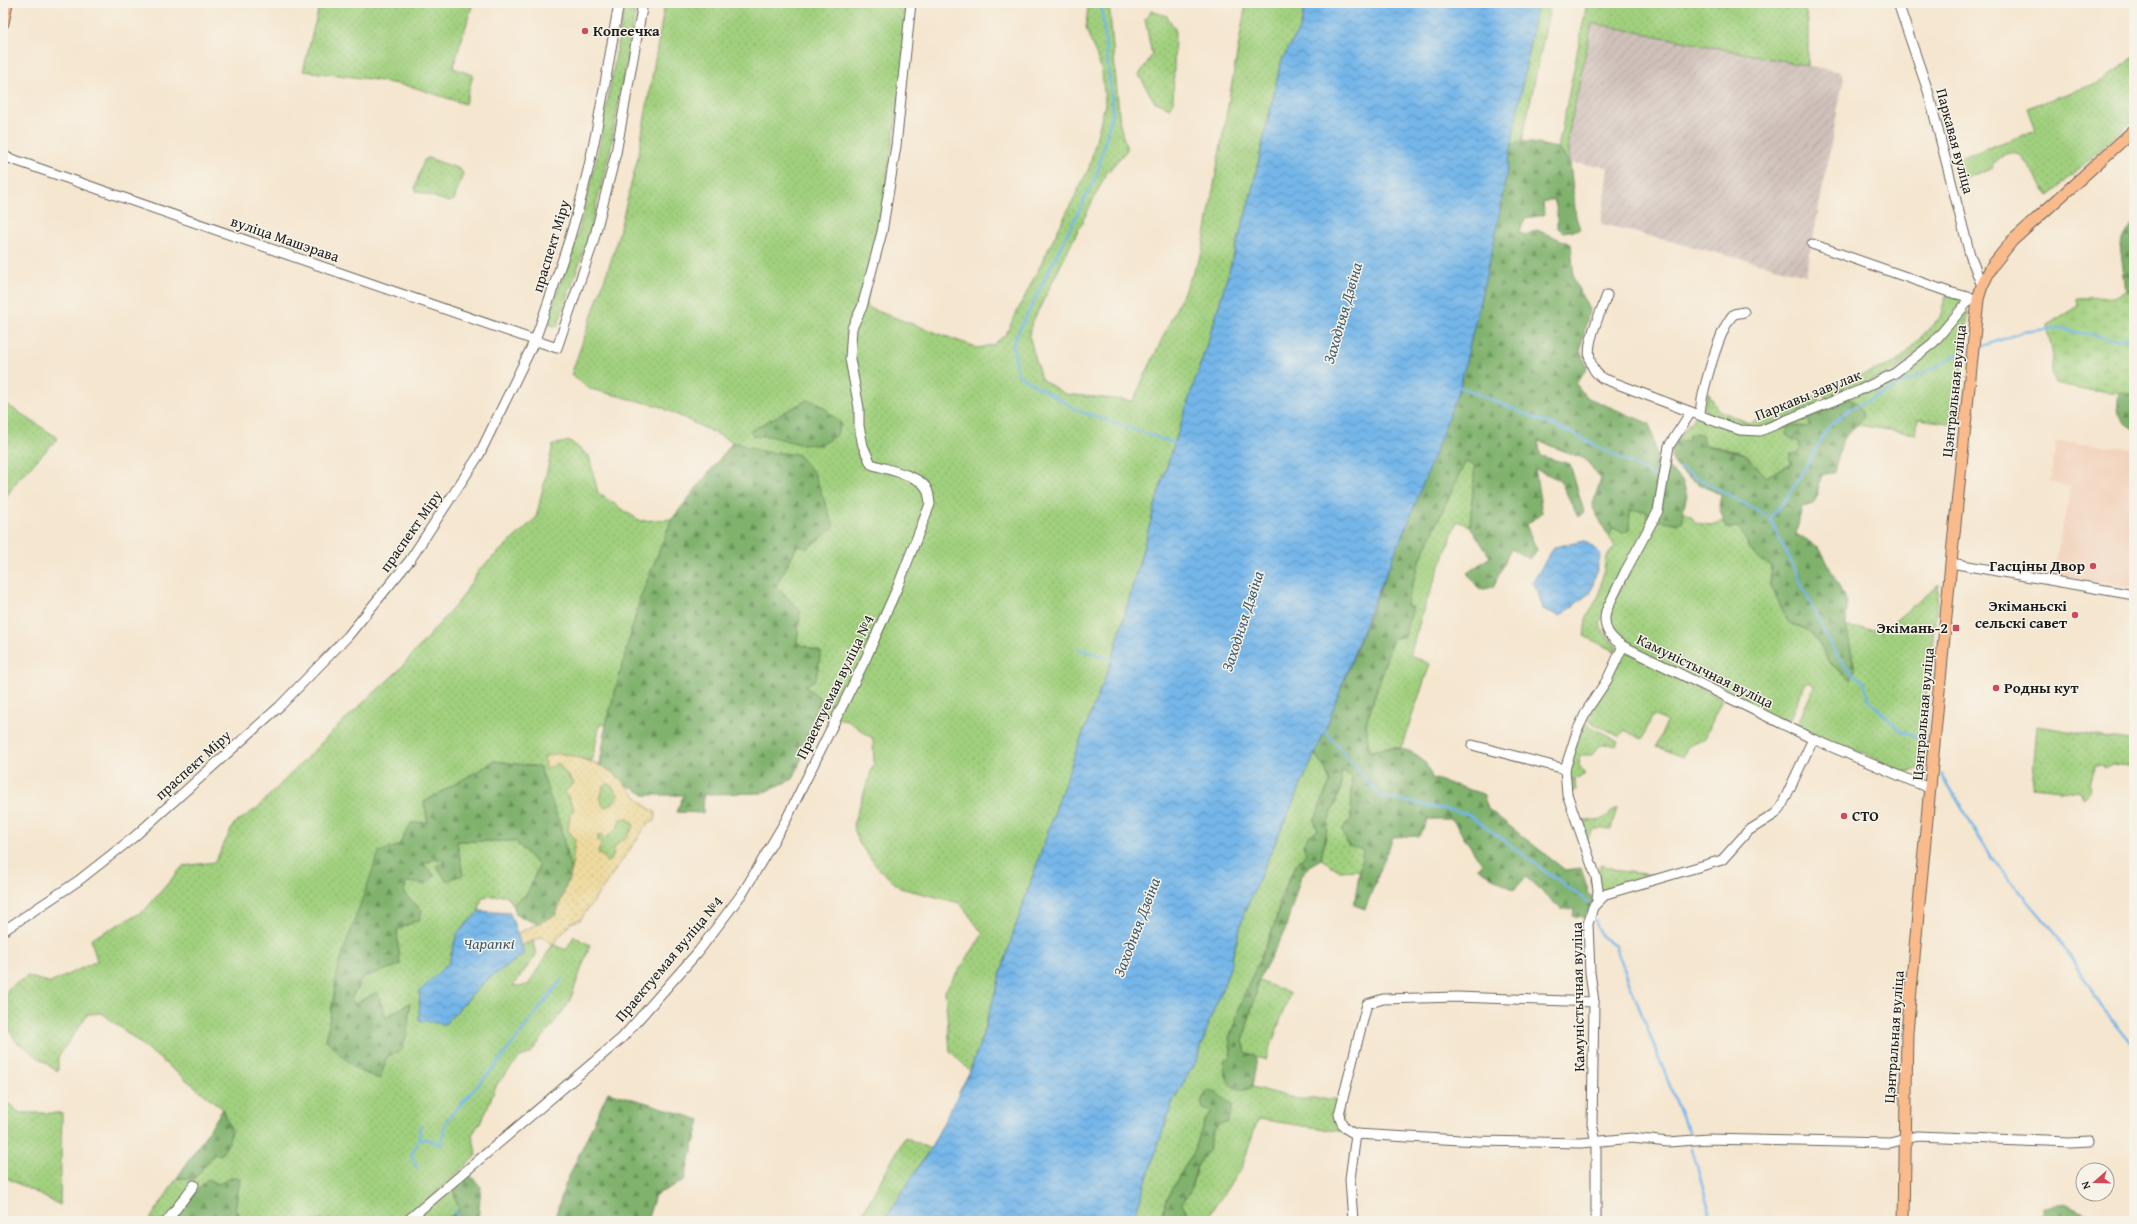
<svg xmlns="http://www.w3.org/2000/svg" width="2137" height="1224" font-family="'Gentium Book Plus',serif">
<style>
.built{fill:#f2d4be}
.industrial{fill:url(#industrial-furrows)}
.grass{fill:url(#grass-dots);stroke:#5e764d}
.forest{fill:url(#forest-firs);stroke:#4e6744}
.wetland{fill:url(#wetland-marsh);stroke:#5e764d}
.sand{fill:url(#sand-dots);stroke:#857b5d;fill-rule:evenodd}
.water{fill:url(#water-waves);stroke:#486982}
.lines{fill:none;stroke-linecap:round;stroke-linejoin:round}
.stream{stroke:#74b6e9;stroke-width:2.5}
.minor-casing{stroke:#68635b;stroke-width:11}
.major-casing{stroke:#68635b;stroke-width:13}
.minor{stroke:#fff;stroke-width:9}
.major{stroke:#fabb8c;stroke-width:11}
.poi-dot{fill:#d1495b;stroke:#f7f3e8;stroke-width:1.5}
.labels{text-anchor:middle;stroke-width:3;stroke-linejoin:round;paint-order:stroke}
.poi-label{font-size:15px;font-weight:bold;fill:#1c1c1c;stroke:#f7f3e8;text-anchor:start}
.street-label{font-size:15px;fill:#1c1c1c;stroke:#f7f3e8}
.water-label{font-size:16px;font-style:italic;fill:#3f5a6e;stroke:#f7f3e8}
</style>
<defs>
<pattern id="industrial-furrows" width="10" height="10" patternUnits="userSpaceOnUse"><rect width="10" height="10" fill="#cfc0ba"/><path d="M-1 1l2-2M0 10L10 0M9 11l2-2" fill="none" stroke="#b1a49f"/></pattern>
<pattern id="grass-dots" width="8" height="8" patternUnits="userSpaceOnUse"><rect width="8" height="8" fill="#a1d07e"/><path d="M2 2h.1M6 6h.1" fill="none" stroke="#8ab26c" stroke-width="1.8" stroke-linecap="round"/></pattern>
<pattern id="forest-firs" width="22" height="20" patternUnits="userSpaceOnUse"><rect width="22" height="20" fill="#80b26d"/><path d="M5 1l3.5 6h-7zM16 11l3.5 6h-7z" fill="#689059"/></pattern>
<pattern id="wetland-marsh" width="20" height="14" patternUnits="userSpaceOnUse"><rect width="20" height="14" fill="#a1d07e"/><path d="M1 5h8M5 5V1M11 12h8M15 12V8" fill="none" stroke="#8ab26c"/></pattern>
<pattern id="sand-dots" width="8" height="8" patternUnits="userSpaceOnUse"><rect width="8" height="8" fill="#eeda9e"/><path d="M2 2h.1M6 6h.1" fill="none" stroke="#ccba88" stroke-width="1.8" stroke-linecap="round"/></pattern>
<pattern id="water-waves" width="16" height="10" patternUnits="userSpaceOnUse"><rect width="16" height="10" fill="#74b6e9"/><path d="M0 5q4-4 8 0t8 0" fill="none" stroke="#5e93bc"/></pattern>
</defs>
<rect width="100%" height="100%" fill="#f7f3e8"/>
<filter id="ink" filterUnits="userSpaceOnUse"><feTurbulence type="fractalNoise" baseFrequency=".025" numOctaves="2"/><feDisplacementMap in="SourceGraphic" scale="8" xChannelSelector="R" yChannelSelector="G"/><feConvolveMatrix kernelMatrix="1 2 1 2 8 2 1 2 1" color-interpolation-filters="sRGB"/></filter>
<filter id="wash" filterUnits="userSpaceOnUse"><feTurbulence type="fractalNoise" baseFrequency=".012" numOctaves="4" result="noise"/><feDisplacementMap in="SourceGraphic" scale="16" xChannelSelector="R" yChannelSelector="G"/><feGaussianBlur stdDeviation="0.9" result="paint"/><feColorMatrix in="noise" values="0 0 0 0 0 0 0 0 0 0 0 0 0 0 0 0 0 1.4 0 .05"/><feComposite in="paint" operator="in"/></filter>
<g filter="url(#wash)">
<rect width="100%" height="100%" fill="#f5e6cf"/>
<path class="built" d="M2056,442L2134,448V587L2053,575L2071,486L2050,482Z"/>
<path class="industrial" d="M1592,23L1841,72L1844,77L1806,275L1601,224L1608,167L1570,163L1568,137Z"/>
<g class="grass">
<path d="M320,3H473L453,68L473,75L465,104L413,87L370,79L303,71Z"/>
<path d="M665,3H915L866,307L978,348L993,345L1006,334L1089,168L1105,104L1102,71L1086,28L1088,3H1109L1120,125L1127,150L1106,174L1032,323L1029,335L1041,379L1065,394L1133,401L1202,253L1246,3H1305L1301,26L1281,62L1250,199L1212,329L1162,481L1112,660L1060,796L1012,937L981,1040L970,1071L950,1051L945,991L983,934L960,903L900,888L877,867L859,843L853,825L874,763L873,739L847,720L820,715V698L805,686L797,643L800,611L776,586L797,546V454L764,452L733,442L659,406L590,389L571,375L614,252L638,157Z"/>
<path d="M1537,3H1551L1522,141L1511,145Z"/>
<path d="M1587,3H1803L1808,22V66L1592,23L1568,137L1570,163L1558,148Z"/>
<path d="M624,10L635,12L610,151L587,242L557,327L546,323L577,239L599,148Z"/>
<path d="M1151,11L1167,16L1175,29L1173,104L1170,108L1154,101L1139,75L1152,55L1145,19Z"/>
<path d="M2134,57V119L2049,196L2020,154C2008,150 2002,156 1993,164L1994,167L1959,181L1954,160L2035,131L2027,108L2100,82Z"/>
<path d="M428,158L460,169L463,174L454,200L449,202L416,191L415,187L424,160Z"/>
<path d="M1946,295L1962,299V301L1943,329L1894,371L1827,400L1825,399L1823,394L1858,376L1896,363L1940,317Z"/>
<path d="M1965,311L1968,312L1955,424L1918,419L1916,434L1857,425L1864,416L1847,398L1887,381Z"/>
<path d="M1708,392L1718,410L1749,423L1819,395L1821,404L1771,425L1750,429L1708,414L1704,409Z"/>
<path d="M3,402L58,438L17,481L3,501Z"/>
<path d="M1810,414V424L1807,427L1793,426L1786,433L1790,438L1798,440L1801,448L1792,463L1766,477C1760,471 1753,458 1745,454C1737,450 1682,439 1675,443L1694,417L1739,432Z"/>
<path d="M570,441L589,456L598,493L640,521L672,519L641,596L606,725L600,724L592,761L559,753L547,769L558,763L574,785L565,791L574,809L570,815L575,839L571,873L561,829L540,767L495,761L424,802L428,822L411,824L399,845L326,1040L387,1057L409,1003L386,1017L355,1004L351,1000L363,977L400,965L397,930L420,919C416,911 409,903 405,895C398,878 425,863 437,858L445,862L446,881L457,841H515L539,865L527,894L513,904L506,895L482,897L479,911L457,934L449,962L420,991L445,1024L485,981L523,954L521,946L533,941L536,955L513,986L528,985L553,944L566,950L574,936L590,945L569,1003L530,1054L520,1057L497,1084L483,1118L472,1135L477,1155L429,1199L402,1221H245L235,1209L240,1179L233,1177L219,1184L207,1180L172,1221H149L177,1178L194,1179L232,1131L223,1109L102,1013L88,1014L58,1057V1072L16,1041L3,1019V1003L8,989L27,976L50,983L97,961L91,939L144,911L183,866L215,862L234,824L256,809L339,725L398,671L461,599L479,570L536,518L553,445Z"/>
<path d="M1465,462L1475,465L1470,526L1457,521L1423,611L1410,655L1430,664L1401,748L1388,747L1369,752L1366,723L1393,638L1420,560Z"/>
<path d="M1630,510L1646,511L1652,520L1600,622L1602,630L1617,648L1616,652L1584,636L1586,619L1599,595L1606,558L1615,546L1609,537L1613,527L1629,530Z"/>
<path d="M1683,511L1690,515L1696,523L1711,525L1723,521L1726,528H1739L1746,538L1748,548L1772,566L1770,584L1789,623L1811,631L1831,664L1850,678L1855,670L1846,627L1883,631L1939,584L1930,666C1922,676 1923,687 1928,698L1925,761C1921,769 1914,772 1905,772C1891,771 1879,759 1866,754C1844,746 1822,739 1801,729L1797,725L1814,687L1813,684L1808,682L1804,684L1789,721L1771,716L1624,644L1610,632L1608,612L1658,519L1683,521Z"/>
<path d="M1629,652L1722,699L1705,738L1687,747L1683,757L1656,746L1667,722L1653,715L1642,739L1624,730L1620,737L1589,721L1588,717L1622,654Z"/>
<path d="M1583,724H1586L1618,741L1616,746L1608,744L1598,746L1592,755H1581L1579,765L1586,774L1574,779L1576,790L1569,794L1568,767Z"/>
<path d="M2037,726L2134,742V770L2130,766L2112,764L2104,768L2103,765H2095L2089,784L2090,791L2085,797H2081L2080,792L2032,787Z"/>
<path d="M1315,754L1325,769L1330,782L1314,821L1318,830L1306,854L1296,864L1281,896L1275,923L1240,1005L1236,1026L1229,1037L1232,1056L1243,1091L1252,1087L1298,1099H1340L1344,1132L1258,1119L1242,1167L1205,1221H1192L1181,1204L1190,1192L1197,1166L1209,1149L1212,1133L1219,1124L1213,1112L1205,1120L1193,1153L1170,1192L1159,1221H1133L1173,1101L1197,1059L1211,1017L1227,977L1244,913Z"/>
<path d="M1341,770L1352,776L1351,819L1363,850L1360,870L1340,871L1321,859L1329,820L1341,787Z"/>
<path d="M609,783L620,796L613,803L604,808L600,800L603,786Z"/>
<path d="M1617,808L1611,829H1594L1586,841L1580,822L1603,819Z"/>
<path d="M628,818L634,826L627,838L614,848L613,857L606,864L604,856L599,855L598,835H602L606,839L617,828L621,819Z"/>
<path d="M1601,865L1620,871L1655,875L1596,899L1591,878L1599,871Z"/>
<path d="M1259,981L1290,993L1266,1060L1246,1052L1243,1041Z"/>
<path d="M3,1099L20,1113H62L60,1205L3,1176Z"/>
<path d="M905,1137L930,1149L884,1221H858Z"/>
<path d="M452,1187L459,1210L444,1221H412Z"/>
</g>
<g class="forest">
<path d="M1522,141L1558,148L1570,163L1576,217L1580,229L1563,232L1557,227V211L1554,199L1543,203L1544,215L1526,218L1519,232L1525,235L1537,230L1571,244L1574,280L1589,310L1580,351L1587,367L1576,384L1586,397L1650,424L1657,459L1682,480L1687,495L1683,511V521L1676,524C1667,520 1656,522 1647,517L1646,511L1630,510L1629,530L1623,533L1613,528L1609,537L1592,506L1601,479L1585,459L1538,441L1541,456L1570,464L1584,512L1578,517L1560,480L1535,469L1542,513L1526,525L1537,550L1530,559L1511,549L1493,587L1480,590L1467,573L1490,557L1470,526L1475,466L1465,462L1420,560L1406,605L1413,608L1404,637L1393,638L1366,723L1369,752C1389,747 1405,745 1422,759C1426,763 1430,772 1432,778L1483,794L1488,809L1565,870L1581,868L1589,894L1596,899L1584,918L1580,916L1577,918L1573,916L1574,909H1561L1526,877L1514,890L1477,868L1482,864L1452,819H1428L1419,836L1393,837L1365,909L1354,905L1363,850L1348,846L1342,829L1351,819L1352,777L1341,770V787L1329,820L1321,859L1309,866L1301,876L1285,930L1260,977L1243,1041L1246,1052L1257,1058L1252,1087C1232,1096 1224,1079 1224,1061L1232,1056L1229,1037C1238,1023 1235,1016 1241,1003C1251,976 1266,951 1275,923C1283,898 1286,874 1306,854L1303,845L1309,835L1318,830L1314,821L1330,782L1325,769L1315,754L1460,387L1495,237L1511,145Z"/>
<path d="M2134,221V291H2126L2120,244Z"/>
<path d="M2119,393L2134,394V429C2118,421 2116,410 2119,393Z"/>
<path d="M1847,398L1857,403L1864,417L1843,439L1834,472L1822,475L1814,504L1802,507L1796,534L1820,548L1847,603L1846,627L1855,670L1850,679L1831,664L1811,631L1789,623L1770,584L1772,566C1747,555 1752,548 1739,528H1726L1719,506L1721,495C1706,487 1661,468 1673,446C1677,439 1682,441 1689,441V436L1695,433L1702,434L1704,445L1745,454L1766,477L1792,463L1789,458L1791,454L1797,453L1801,448L1798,441L1790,438L1786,433L1787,428L1793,426L1807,427L1810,424L1808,419L1810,414Z"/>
<path d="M807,400L819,403L841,423L837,435L820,445L799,444L769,436H753L750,431Z"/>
<path d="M733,442L764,452L797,454L814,473L834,527L808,548L797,546L776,586L800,611L797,643L821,652L816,679L805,686L820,698V715L793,779L762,793L704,794L703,813L676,812L684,795H645L624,783L600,765L606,725L641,596L672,519Z"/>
<path d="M495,761L540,767L561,829L571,873L556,915L538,924L516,915L513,904L527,894L539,866L515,841H457L463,875L446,881L437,866L445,862L437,858L423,864L435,876L426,884L406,882L404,894L422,910L420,919L397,930L400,965L363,977L351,999L355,1004L377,992L386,1017L410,1003L407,1034L402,1050L387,1057L380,1079L355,1069L326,1040L339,964L379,852L399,845L411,823L428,822L424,802Z"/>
<path d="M1207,1091H1213L1233,1105L1228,1123L1219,1124L1212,1133L1209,1149L1197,1166L1190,1192L1182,1203L1192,1221H1159L1170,1192L1193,1153L1205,1120L1212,1112L1203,1109L1201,1102Z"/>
<path d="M608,1092L654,1105L700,1120L684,1181L655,1195L647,1221H554L565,1185Z"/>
<path d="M223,1109C231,1130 235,1136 221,1155L214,1154L194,1179L177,1178Z"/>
<path d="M469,1174L481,1187L478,1221H444L459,1210L452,1187Z"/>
<path d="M233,1177L240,1179L235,1209L245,1221H172L207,1179L219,1184Z"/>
<path d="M2065,1203L2101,1221H2037L2043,1213V1208H2049Z"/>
</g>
<path class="wetland" d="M2126,291H2134V394L2084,390L2055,384L2051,374L2053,357L2047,325L2078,306L2077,298L2114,297Z"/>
<path class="sand" d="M559,753C584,759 606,764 624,783C634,794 642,805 656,813L655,820L649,822L580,920L572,922L553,944L542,937L521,946L517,934L556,915L571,873L575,839L568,830L570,815L574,809L565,791L574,784L558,763L547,769L544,757ZM609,783L619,796L613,803L604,808L600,800L603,787ZM628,818L634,826L627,838L618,843L614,848L613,857L607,863L604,856L600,855L598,851L602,844L598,841V835H602L605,839L617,828L621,819Z"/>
<g class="water">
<path d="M1305,3H1537L1495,237L1460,387L1408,523L1369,613L1325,731L1244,913L1227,977L1211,1017L1197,1059L1173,1101L1133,1221H884L930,1149L970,1071L981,1040L1012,937L1030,884L1075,753L1112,660L1162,481L1212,329L1250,199L1281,62L1301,26Z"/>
<path d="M1585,541L1601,554L1591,592L1560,616L1543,609L1538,592L1532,583L1554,547Z"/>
<path d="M479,911L510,913L524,954L485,981L445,1024L419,1020L420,991L449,962L457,934Z"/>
</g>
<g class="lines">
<g class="stream">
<path d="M1101,3L1113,110L1097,174L1013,343L1018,375L1079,411L1177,444"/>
<path d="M1981,347L2023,332L2055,328L2119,340L2134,335"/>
<path d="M1458,386L1576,435L1656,477"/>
<path d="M1680,468L1770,518L1831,646L1848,670L1864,682L1870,701L1901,731L1918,738L1924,746"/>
<path d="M1770,518L1789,495L1829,426L1848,410L1921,375L1962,352H1966"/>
<path d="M1079,649L1114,660"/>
<path d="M1322,730L1325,731L1381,797L1466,813L1588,902"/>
<path d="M1942,774L1990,856L2059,938L2101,1006L2134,1047"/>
<path d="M1595,920L1601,936L1615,946L1688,1132"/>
<path d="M419,1139L430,1140L441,1145L446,1121L496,1065L562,979"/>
<path d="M1692,1148L1709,1209V1221"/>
<path d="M417,1168L411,1156L419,1139L420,1126"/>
<path d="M454,1210L460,1221"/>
<path d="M231,1221L233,1214"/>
</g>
</g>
</g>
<g filter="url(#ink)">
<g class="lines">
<g class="minor-casing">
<g id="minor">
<path d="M1898,3L1928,91L1970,255L1982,286"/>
<path d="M3,156L557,348L593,243L616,153L643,3"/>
<path d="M1812,244L1949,292L1976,299"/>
<path d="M1607,295C1598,321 1575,358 1602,378L1725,425L1740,430L1760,431L1858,391L1895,373L1933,343L1971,298"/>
<path d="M1700,415C1701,394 1720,326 1734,314L1744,312"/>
<path d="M1951,563L2134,595"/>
<path d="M1623,646C1610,638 1602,628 1606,611L1625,572L1658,511L1669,446L1691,412"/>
<path d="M1472,745L1565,769L1578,729L1587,710L1607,680L1623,646L1813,739L1931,789"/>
<path d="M1565,769L1567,794L1596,877L1598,889L1597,901"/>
<path d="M3,931L78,881L134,837L280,706L348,636L410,560L479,455L535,340C547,306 559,272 570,237C594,161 605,81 619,3"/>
<path d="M1356,1134L1478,1141L1581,1143L1632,1138L1668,1142L1708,1139L1890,1143L1917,1136L2070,1142L2090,1141"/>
<path d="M167,1221L194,1185"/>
<path d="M407,1221L622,1038L698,952L744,891L786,820L866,658L898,586L930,504C929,497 929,489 923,484C913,474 884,469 871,464L863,446L859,426V408L850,359L852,328L862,307L882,232L896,146L911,3"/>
<path d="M1353,1221L1350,1179L1356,1134C1346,1130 1341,1126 1339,1114L1367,1004L1383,999L1457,997L1594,1002"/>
<path d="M1596,1221V1142L1592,1124L1594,1002L1590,972L1588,924L1593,907L1606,894L1722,860L1748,831L1775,814L1781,807L1813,739"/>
</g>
</g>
<g class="major-casing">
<g id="major">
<path d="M3,23L7,3"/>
<path d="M1904,1221L1907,1032L1951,563L1978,299L1982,286L1992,266L2012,241L2134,130"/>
</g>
</g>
<use href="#minor" class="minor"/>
<use href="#major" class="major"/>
</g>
</g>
<g class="poi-dot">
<circle cx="585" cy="31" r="4"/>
<circle cx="2093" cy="566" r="4"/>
<circle cx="2075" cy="615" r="4"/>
<rect x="1952" y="624" width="8" height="8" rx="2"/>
<circle cx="1996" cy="688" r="4"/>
<circle cx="1844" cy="816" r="4"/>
</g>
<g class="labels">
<g class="poi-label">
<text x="593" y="36">Копеечка</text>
<text x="2085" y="571" text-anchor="end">Гасціны Двор</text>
<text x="2067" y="611" text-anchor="end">Экіманьскі<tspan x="2067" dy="17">сельскі савет</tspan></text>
<text x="1948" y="633" text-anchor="end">Экімань-2</text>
<text x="2004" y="693">Родны кут</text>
<text x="1852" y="821">СТО</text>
</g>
<g class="street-label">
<text transform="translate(1955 141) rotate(75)" y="5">Паркавая вуліца</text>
<text transform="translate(285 239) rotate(19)" y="5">вуліца Машэрава</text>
<text transform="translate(551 246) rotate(-73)" y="5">праспект Міру</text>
<text transform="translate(1954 391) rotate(-84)" y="5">Цэнтральная вуліца</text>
<text transform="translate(1808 395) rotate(-22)" y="5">Паркавы завулак</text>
<text transform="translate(411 531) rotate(-55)" y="5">праспект Міру</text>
<text transform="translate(1705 671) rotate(26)" y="5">Камуністычная вуліца</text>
<text transform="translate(835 687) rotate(-64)" y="5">Праектуемая вуліца №4</text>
<text transform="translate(1923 714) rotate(-85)" y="5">Цэнтральная вуліца</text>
<text transform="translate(193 765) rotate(-42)" y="5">праспект Міру</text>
<text transform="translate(669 959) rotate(-50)" y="5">Праектуемая вуліца №4</text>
<text transform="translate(1578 997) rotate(-91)" y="5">Камуністычная вуліца</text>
<text transform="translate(1894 1037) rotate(-86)" y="5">Цэнтральная вуліца</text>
</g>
<g class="water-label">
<text transform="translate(1342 313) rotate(-74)" y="6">Заходняя Дзвіна</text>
<text transform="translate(1242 621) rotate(-72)" y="6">Заходняя Дзвіна</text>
<text transform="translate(1136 927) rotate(-69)" y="6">Заходняя Дзвіна</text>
<text x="489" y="949">Чарапкі</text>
</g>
</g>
<rect width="2137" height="1224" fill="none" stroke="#f7f3e8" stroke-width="16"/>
<g transform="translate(2095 1182) rotate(250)"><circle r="19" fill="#f7f3e8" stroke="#9f9d96"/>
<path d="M0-3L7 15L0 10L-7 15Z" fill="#d1495b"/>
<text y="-6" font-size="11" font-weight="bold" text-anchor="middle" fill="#1c1c1c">N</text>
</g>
</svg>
